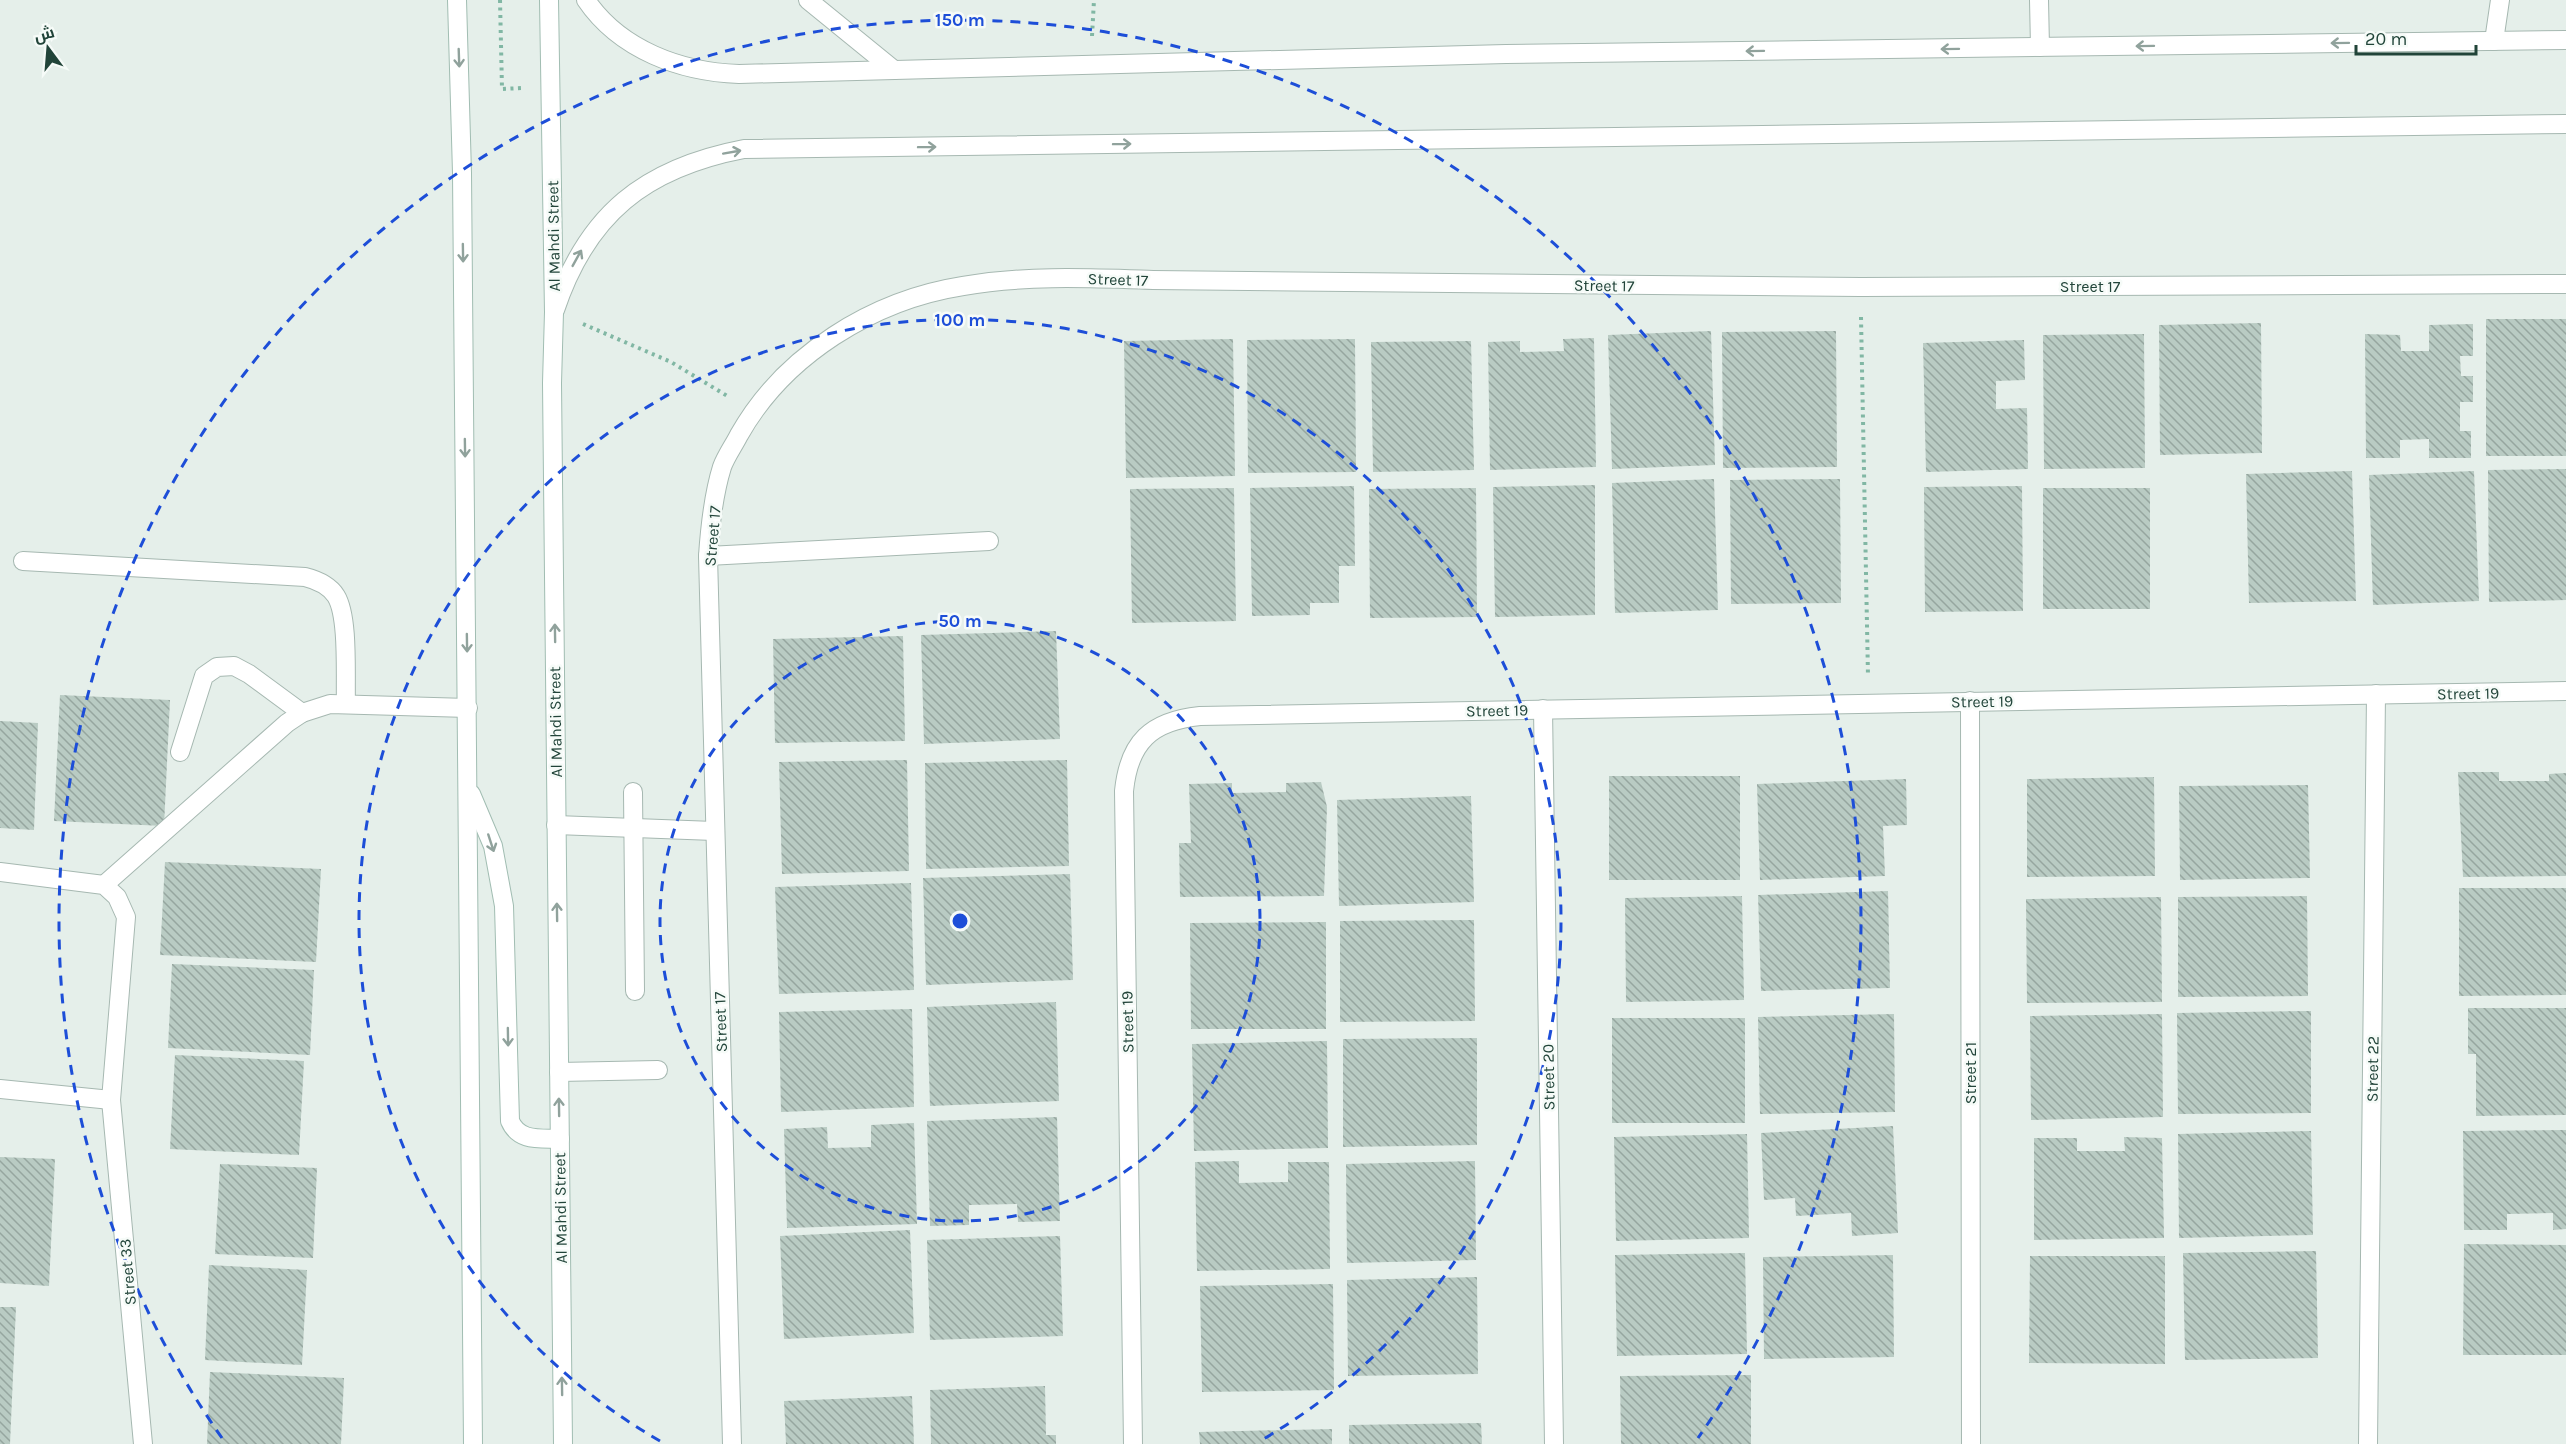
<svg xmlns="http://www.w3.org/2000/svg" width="2566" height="1444" font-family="Karla,Cairo,sans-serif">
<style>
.building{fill:url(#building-back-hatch)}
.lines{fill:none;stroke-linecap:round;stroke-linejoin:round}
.service-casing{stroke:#a6b8b1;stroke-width:20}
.minor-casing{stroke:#a6b8b1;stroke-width:20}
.tertiary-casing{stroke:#a6b8b1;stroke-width:20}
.secondary-casing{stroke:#a1bdb2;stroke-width:20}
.path{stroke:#81b7a4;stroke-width:4;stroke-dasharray:3 4.5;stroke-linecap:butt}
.service{stroke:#fff;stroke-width:18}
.minor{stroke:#fff;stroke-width:18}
.tertiary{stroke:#fff;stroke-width:18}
.secondary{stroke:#fff;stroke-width:18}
.oneway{stroke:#90a29c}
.ring{fill:none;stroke:#1d4ed8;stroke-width:3;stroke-dasharray:10 8}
.labels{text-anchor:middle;stroke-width:5;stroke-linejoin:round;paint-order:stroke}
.street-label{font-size:16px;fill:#214439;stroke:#f6fbf8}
.centre{fill:#1d4ed8;stroke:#f6fbf8;stroke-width:3}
.ring-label{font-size:18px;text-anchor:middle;font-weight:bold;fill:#1d4ed8;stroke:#f6fbf8;stroke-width:5;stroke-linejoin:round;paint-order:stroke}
</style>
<defs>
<pattern id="building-back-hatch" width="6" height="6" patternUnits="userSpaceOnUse" patternTransform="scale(1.5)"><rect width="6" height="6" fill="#b9cbc3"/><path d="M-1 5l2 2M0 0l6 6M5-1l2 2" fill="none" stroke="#96a69f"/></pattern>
</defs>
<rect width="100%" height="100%" fill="#e5efea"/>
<g class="building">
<rect x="2486" y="319" width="80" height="137"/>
<path d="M2261,323L2262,453L2160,455L2159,325Z"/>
<path d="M2473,324V356H2460L2461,376H2473V402H2460V431H2471V458H2429V439L2400,440V458H2366L2365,334L2400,335L2401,351H2429V325Z"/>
<path d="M1711,331L1715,465L1612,469L1608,335Z"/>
<path d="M1836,331L1837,467L1723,468L1722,332Z"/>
<path d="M2144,334L2145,468L2044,469L2043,335Z"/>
<path d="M1594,338L1596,467L1490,470L1488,342L1520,341V352L1564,351L1563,339Z"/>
<path d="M1233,339L1235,476L1126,478L1124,341Z"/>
<path d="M1355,339L1356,472L1248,473L1247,340Z"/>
<path d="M2024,340L2025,380L1996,381V409L2027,408L2028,469L1926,472L1923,343Z"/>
<path d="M1471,341L1474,470L1373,472L1371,342Z"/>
<path d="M2566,469V600L2489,602L2488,470Z"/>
<path d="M2352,471L2356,601L2249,603L2246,474Z"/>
<path d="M2474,471L2479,601L2373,605L2369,475Z"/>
<path d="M1714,479L1718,610L1615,613L1612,483Z"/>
<path d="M1840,479L1841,603L1731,604L1730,480Z"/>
<path d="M1595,485V615L1495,617L1493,487Z"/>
<path d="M1354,486L1355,566H1339V603H1310V615L1252,616L1250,488Z"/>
<path d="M2022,486L2023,611L1925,612L1924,487Z"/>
<path d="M1234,488L1236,621L1132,623L1130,489Z"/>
<path d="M1476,488L1477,617L1370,618L1369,489Z"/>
<rect x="2043" y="488" width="107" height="121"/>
<path d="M1056,631L1060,739L924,744L921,635Z"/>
<path d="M903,636L905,741L775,743L773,639Z"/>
<path d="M60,695L170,700L164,826L54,821Z"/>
<path d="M0,721L38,723L34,830L0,828Z"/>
<path d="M907,760L909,871L782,874L779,762Z"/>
<path d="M1067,760L1069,866L926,869L925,763Z"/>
<path d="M2458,772H2499V781H2549V774L2566,773V876L2463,877Z"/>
<rect x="1609" y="776" width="131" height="104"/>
<path d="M2154,777L2155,876L2027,877V779Z"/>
<path d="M1906,779L1907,825L1883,826L1885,876L1760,880L1757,784Z"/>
<path d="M1321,782L1327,807L1324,896L1180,897L1179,843H1191L1189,784L1232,783V793L1286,792V783Z"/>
<path d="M2308,785L2310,878L2180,880L2179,786Z"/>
<path d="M1471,796L1474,902L1339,906L1337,800Z"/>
<path d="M165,862L321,869L316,962L160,955Z"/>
<path d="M1070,874L1073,980L926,985L923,878Z"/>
<path d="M911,883L914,990L779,994L775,887Z"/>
<path d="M2459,888H2566V995L2459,996Z"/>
<path d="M1888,891L1890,988L1761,991L1758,895Z"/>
<path d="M1742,896L1744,1000L1626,1002L1625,898Z"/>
<path d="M2307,896L2308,996L2178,997V897Z"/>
<path d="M2161,897L2162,1002L2027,1003L2026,899Z"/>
<path d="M1474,920L1475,1021L1340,1022V921Z"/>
<path d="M1326,922V1029H1191L1190,923Z"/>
<path d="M172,964L314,970L310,1055L168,1048Z"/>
<path d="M1056,1002L1059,1101L930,1106L927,1007Z"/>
<path d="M2468,1008H2566V1115L2476,1116V1054H2468Z"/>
<path d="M912,1009L914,1107L781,1112L779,1012Z"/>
<path d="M2311,1011V1113L2178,1114L2177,1013Z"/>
<path d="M1894,1014L1895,1112L1760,1114L1758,1017Z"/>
<path d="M2162,1014L2163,1117L2031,1120L2030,1016Z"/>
<rect x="1612" y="1018" width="133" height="105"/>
<path d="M1477,1038V1145L1343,1147V1039Z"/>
<path d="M1327,1041L1328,1148L1194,1151L1192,1044Z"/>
<path d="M175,1055L304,1061L299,1155L170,1149Z"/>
<path d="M1057,1117L1060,1221L1018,1222L1017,1204L969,1205V1225L930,1226L927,1121Z"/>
<path d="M914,1123L917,1224L787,1228L784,1129L827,1127L828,1148L871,1147V1125Z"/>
<path d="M1893,1126L1898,1233L1852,1236L1851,1213L1796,1216L1795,1198L1764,1200L1761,1133Z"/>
<path d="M2566,1130V1229L2553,1230V1213L2507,1214V1230H2464L2463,1131Z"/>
<path d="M2311,1131L2313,1235L2179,1238L2178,1134Z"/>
<path d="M1747,1134L1749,1238L1616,1241L1614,1137Z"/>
<path d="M2124,1137L2162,1138L2164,1238L2034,1240V1138H2077V1151H2125Z"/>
<path d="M0,1157L55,1159L49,1286L0,1283Z"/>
<path d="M1239,1161V1183L1288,1182V1162H1329L1330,1269L1197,1271L1195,1162Z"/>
<path d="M1475,1161L1476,1260L1347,1263L1346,1164Z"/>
<path d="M220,1164L317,1168L313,1258L215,1254Z"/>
<path d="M910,1230L914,1333L784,1339L780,1236Z"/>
<path d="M1060,1236L1063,1336L930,1340L927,1240Z"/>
<path d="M2464,1244L2566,1245V1355H2463Z"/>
<path d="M2316,1251L2318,1358L2185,1360L2183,1253Z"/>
<path d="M1745,1253L1747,1354L1617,1356L1615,1255Z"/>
<path d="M1893,1255L1894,1357L1764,1359L1763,1257Z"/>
<path d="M2030,1256H2165V1364L2029,1363Z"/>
<path d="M209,1265L307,1270L302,1365L205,1360Z"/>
<path d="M1477,1277L1478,1374L1348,1376L1347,1280Z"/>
<path d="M1333,1284L1334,1390L1202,1392L1200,1286Z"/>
<path d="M0,1307H16L10,1444H0Z"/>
<path d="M210,1372L344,1378L341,1444H207Z"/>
<path d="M1751,1375V1444H1621L1620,1376Z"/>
<path d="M1045,1386L1046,1435H1056V1444H931L930,1390Z"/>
<path d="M912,1396L914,1444H786L784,1401Z"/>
<path d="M1481,1423L1482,1444H1349V1425Z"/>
<path d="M1332,1429V1444H1200L1199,1432Z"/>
</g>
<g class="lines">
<g class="service-casing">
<g id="service">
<path d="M808,0L894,70"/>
<path d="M2039,0L2040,47"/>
<path d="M2494,41L2500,0"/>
<path d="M708,556L989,541"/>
<path d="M23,561L305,577C317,580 329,585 336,596C349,617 345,677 346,703"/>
<path d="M180,752L204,676L217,667L234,666L249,674L302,713"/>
<path d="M633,792L635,991"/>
<path d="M556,825L714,831"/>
<path d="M104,885L287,723L302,713L330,704L468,708"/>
<path d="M559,1072L658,1070"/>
</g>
</g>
<g class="minor-casing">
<g id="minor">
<path d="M1970,701L1971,1444"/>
<path d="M1543,709L1554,1444"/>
<path d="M0,872L104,885L117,897L126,917L111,1100L143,1444"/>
<path d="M0,1089L111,1100"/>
<path d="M732,1444L708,556C710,526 713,496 722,467C726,456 734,445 739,435C784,355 873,300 963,286C1026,275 1090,278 1153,280L1861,287L2566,284"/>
<path d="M1133,1444L1124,791C1129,742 1151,721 1200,716L2566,691"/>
<path d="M2368,1444L2376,694"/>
</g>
</g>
<g class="tertiary-casing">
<g id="tertiary">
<path d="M586,0C620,50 681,72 739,74L1506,54L2566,40"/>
<path d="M555,310C587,214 645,168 744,149L2566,124"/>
</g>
</g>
<g class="secondary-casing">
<g id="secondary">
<path d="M457,0L462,173L473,1444"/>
<path d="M549,0L554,312L552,383L563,1444"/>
<path d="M471,794L493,846L504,906L510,1121C519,1142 540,1138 560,1139"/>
</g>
</g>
<g class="path">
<path d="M500,0L502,89L522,88"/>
<path d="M1092,36L1094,0"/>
<path d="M1861,317L1868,676"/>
<path d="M583,324L671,362L729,397"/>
</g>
<use href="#service" class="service"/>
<use href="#minor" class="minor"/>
<use href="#tertiary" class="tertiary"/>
<use href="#secondary" class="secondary"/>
</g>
<defs><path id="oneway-shaft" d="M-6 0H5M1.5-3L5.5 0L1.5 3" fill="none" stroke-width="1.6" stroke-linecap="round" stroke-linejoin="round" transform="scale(1.5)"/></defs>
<g class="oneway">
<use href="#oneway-shaft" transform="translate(2340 43) rotate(179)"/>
<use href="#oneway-shaft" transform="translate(2145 46) rotate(179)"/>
<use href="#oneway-shaft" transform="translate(1950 49) rotate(179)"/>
<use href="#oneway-shaft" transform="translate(1755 51) rotate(179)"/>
<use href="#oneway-shaft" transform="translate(459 58) rotate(88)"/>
<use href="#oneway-shaft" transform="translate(1122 144) rotate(-1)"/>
<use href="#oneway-shaft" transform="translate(927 147) rotate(-1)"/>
<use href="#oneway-shaft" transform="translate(732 152) rotate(-10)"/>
<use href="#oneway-shaft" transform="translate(463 253) rotate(89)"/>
<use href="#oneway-shaft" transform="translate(577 258) rotate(-61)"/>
<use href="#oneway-shaft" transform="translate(465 448) rotate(89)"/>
<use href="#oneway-shaft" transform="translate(555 633) rotate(-91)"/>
<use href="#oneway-shaft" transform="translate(467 643) rotate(89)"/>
<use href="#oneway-shaft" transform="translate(491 843) rotate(72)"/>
<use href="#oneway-shaft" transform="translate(557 912) rotate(-91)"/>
<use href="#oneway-shaft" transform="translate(508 1037) rotate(89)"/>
<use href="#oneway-shaft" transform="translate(559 1107) rotate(-91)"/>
<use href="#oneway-shaft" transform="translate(562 1386) rotate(-91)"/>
</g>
<g class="ring">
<circle cx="960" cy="921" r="300"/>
<path d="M660 1441A601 601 0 1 1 1260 1441"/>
<path d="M222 1438A901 901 0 1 1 1698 1438"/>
</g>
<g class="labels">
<g class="street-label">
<text transform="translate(553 236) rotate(-91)" y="6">Al Mahdi Street</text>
<text transform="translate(1118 279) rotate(2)" y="6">Street 17</text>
<text transform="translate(1604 285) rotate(1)" y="6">Street 17</text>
<text x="2090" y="292">Street 17</text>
<text transform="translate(712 536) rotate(-85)" y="6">Street 17</text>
<text transform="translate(2468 693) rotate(-1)" y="6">Street 19</text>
<text transform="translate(1982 701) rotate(-1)" y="6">Street 19</text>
<text transform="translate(1497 710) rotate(-1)" y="6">Street 19</text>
<text transform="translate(555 722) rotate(-91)" y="6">Al Mahdi Street</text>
<text transform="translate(720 1022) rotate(-92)" y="6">Street 17</text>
<text transform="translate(1127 1022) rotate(-91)" y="6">Street 19</text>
<text transform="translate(2372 1069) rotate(-89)" y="6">Street 22</text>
<text transform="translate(1970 1073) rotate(-90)" y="6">Street 21</text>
<text transform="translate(1548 1077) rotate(-91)" y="6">Street 20</text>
<text transform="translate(560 1208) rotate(-91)" y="6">Al Mahdi Street</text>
<text transform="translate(127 1272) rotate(-95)" y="6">Street 33</text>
</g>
</g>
<circle cx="960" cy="921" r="9" class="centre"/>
<g class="ring-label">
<text x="960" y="26">150 m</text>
<text x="960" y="326">100 m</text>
<text x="960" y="627">50 m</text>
</g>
<g transform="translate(48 48) rotate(344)" stroke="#f6fbf8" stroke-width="4.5" paint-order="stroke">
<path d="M0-4.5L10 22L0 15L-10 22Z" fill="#214439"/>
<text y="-9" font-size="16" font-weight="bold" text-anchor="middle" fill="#214439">ش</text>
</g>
<path d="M2356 45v9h120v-9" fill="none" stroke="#214439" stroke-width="3"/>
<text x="2365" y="45" font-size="18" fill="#214439" stroke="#f6fbf8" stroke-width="4.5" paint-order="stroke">20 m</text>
</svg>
